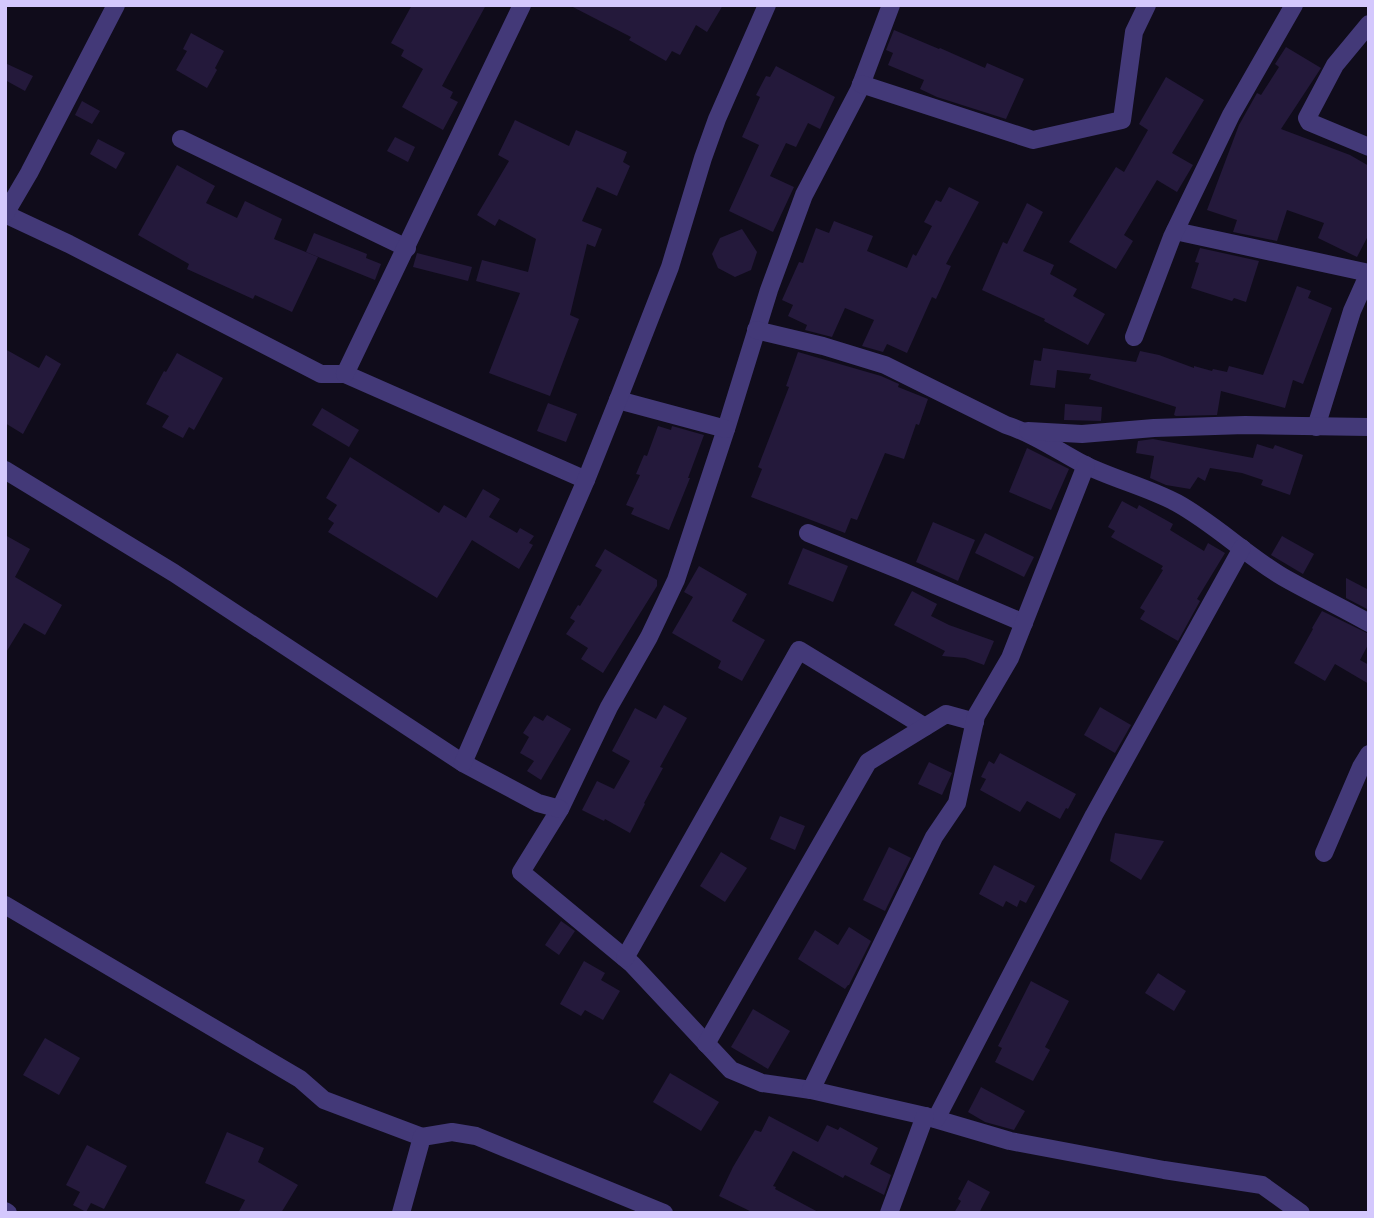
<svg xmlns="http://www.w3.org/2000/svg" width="1374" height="1218" font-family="Inter,sans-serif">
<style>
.building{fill:#24193b}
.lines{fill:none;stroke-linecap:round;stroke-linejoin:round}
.minor{stroke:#433978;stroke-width:18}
.tertiary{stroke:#433978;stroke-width:18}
</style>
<rect width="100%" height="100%" fill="#100c1b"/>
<g class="building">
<path d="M412,5H486L442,86L453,92L450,98L458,102L443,130L402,107L423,69L401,56L404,50L391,43Z"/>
<path d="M569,5H723L707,32L696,25L680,55L672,51L666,61L629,40L631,37Z"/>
<path d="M894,30L939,49L940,48L985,68L987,63L1024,79L1006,119L937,97L920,89L924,80L888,65L893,53L886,50Z"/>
<path d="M191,33L224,51L215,68L217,70L207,88L176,70L187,51L183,49Z"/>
<path d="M1286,47L1321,68L1281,129L1350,155L1369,166V234L1357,257L1318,238L1324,223L1287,210L1277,241L1233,232L1237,220L1207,210L1239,125L1257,93L1261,95L1279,67L1275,64Z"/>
<path d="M5,63L33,76L25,91L5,80Z"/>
<path d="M776,66L835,97L820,129L808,123L796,147L786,143L770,176L794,187L773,232L729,211L759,145L742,137L760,97L756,95L766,76L770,77Z"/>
<path d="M1166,77L1204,100L1172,153L1193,165L1177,192L1157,180L1124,235L1133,241L1116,269L1069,242L1116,167L1124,172L1148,130L1139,124Z"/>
<path d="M82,101L100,111L92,124L75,115Z"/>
<path d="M515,120L569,146L576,130L627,152L623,162L630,166L617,196L597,187L582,221L602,229L595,247L587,244L570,315L579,319L550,396L489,373L520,293L476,281L482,260L528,272L536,239L499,219L495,226L477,215L509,161L498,155Z"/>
<path d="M395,137L415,147L408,162L387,151Z"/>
<path d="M98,139L125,153L116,169L90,154Z"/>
<path d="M177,165L215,186L206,203L237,218L245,201L282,219L274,239L318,257L292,312L255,295L253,299L187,269L189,264L138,235Z"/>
<path d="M949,187L979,202L946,264L951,266L936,299L932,297L907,353L887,344L883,352L862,346L874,320L845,308L832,337L805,330L807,325L788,316L793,305L782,300L799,262L803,263L816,228L829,233L834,221L873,236L867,251L907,268L913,254L916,256L932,226L924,222L936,200L941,202Z"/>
<path d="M1027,203L1043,212L1023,251L1054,265L1050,274L1077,289L1073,296L1105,314L1088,345L1044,321L1045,319L982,290L1003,242L1007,244Z"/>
<path d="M742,229L757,252L751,270L735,277L718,268L712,254L720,238Z"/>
<path d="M314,233L367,254L366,258L381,264L375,280L306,252Z"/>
<path d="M1200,248L1259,261L1246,302L1234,298L1232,301L1191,288L1199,263L1195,262Z"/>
<path d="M417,253L472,267L468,281L413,267Z"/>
<path d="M1297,286L1311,291L1308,298L1332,308L1303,384L1293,380L1285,408L1221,391L1217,415L1176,416L1174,415L1176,407L1089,379L1091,374L1057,370L1055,388L1030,385L1034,360L1041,361L1043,348L1136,362L1140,351L1159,355L1194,368V366L1212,371L1213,369L1227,372L1229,366L1263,375Z"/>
<path d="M5,349L39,368L46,355L61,364L23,434L5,423Z"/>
<path d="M798,352L881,376L899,384L898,387L928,399L919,425L916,424L904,459L885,453L857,520L851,518L845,533L751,497L762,469L758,467L789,387L786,386Z"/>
<path d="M177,353L223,378L194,430L189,427L183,438L162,427L169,416L146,404L164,371L166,372Z"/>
<path d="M548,403L577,414L566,442L537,431Z"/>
<path d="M1065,404L1102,407L1101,421L1064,420Z"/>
<path d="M322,408L359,430L349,447L312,425Z"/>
<path d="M658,426L671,430L672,426L704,435L688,478H690L669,530L631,514L634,508L626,505L640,475L636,474L644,455L647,456Z"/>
<path d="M1153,439L1253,458L1257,444L1273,449L1275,445L1303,455L1290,495L1261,485L1263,480L1242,473L1210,468L1205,481L1198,477L1190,489L1166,485L1150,478L1154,456L1136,453L1138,441Z"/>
<path d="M1027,448L1069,469L1051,510L1009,492Z"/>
<path d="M350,457L439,513L444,505L466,518L483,489L500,499L489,517L517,533L520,528L534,536L529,543L533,545L519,569L472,540L437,598L328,532L334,523L328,519L337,505L326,498Z"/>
<path d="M1122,501L1137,509L1139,505L1173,524L1170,530L1204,551L1208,543L1225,553L1197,599L1200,601L1178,641L1140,619L1145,611L1140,608L1163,570L1161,569L1163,566L1111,537L1115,531L1108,527Z"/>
<path d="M933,522L975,540L958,581L916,562Z"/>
<path d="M985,533L1034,557L1024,577L975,553Z"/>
<path d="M5,535L30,549L15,577L62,605L45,635L24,623L5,654Z"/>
<path d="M1282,536L1314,554L1303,574L1271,555Z"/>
<path d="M803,548L848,566L833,602L788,584Z"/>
<path d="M605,549L657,580V586L603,673L581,659L588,648L566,634L575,621L570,618L578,605L580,606L602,570L595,566Z"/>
<path d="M699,566L747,594L732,621L765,640L742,681L718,668L721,661L672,633L693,597L684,592Z"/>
<path d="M1346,578L1369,590V610L1346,598Z"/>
<path d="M912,591L937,604L931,616L949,625L994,641L984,665L965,658L942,656L945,651L894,625Z"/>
<path d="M1322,611L1369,634V643L1360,660L1369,665V684L1335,664L1325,681L1294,663L1313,629L1312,628Z"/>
<path d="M664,705L687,718L660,767L663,768L644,803L645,804L630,833L605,819L604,821L582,810L597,781L614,789L630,761L612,751L635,708L656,719Z"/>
<path d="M1100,707L1131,725L1115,753L1084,735Z"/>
<path d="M547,715L571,729L541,780L527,771L534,761L520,753L529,737L523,733L534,716L543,721Z"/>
<path d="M1000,753L1076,794L1068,809L1066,808L1060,819L1027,801L1020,812L980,790L986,779L981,777L989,761L994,764Z"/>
<path d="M929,762L952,773L942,795L918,784Z"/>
<path d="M780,816L805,826L795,850L770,839Z"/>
<path d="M1115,833L1164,841L1141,880L1110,861Z"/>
<path d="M889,847L911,858L885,911L863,900Z"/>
<path d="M721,852L747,868L725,902L700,886Z"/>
<path d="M994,865L1035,886L1026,903L1020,900L1017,907L1006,901L1003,907L979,894Z"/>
<path d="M561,921L575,931L559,955L545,945Z"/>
<path d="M849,927L871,941L849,985H848L845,989L798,959L815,930L838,945Z"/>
<path d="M584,961L605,973L601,980L620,991L603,1020L585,1010L581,1016L560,1004Z"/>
<path d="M1158,973L1186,991L1174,1011L1145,993Z"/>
<path d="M1031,981L1069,1001L1045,1047L1050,1050L1033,1081L995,1062L1002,1048L998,1046Z"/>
<path d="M753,1009L790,1031L768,1069L731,1047Z"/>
<path d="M45,1038L80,1058L59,1095L23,1075Z"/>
<path d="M670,1073L719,1102L701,1131L653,1102Z"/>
<path d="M981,1087L1025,1111L1014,1130L985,1122L968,1112Z"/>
<path d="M769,1116L818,1142L827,1125L838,1130L840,1127L878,1148L870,1164L891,1175L884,1195L845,1175L843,1178L793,1151L773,1186L776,1187L775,1189L820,1213H754L719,1196L733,1167L755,1130L761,1132Z"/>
<path d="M227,1132L264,1148L258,1162L298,1185L281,1213H238L245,1200L205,1183Z"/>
<path d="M87,1145L127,1166L104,1209L91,1203L86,1212L73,1205L80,1192L66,1185Z"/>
<path d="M968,1180L990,1192L979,1213H954L961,1201L958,1199Z"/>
</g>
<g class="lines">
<g class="minor">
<path d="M891,5L859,90L804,195L769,290L726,429L676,580L649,637L609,707L560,809L521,872L632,964L731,1070L762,1083L811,1090L925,1116L1010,1141L1164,1170L1262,1185L1301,1213"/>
<path d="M1369,24L1335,65L1307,118L1309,122L1369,147"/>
<path d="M861,84L1033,140L1122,120L1134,32L1147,5"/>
<path d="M181,139L407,248"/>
<path d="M5,214L69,244L321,374H345L586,480"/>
<path d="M1175,231L1369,273"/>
<path d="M756,330L823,346L885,365L1006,425C1034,434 1057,450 1083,464C1113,479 1147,487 1177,503C1215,524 1246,555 1283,577C1311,593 1341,607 1369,623"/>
<path d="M1134,337L1172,237L1231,115L1294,5"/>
<path d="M345,374L522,5"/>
<path d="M618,400L726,429"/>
<path d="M1316,427L1352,311L1369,273"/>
<path d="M1028,431L1082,434L1154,428L1245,425L1369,427"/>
<path d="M5,470L174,573L463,763L538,803L560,809"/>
<path d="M808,533L902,571L1024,623"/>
<path d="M463,763L586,480L618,400L670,267L703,158L717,119L767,5"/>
<path d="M1324,853L1361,767L1369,754"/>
<path d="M5,905L300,1079L324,1100L422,1137"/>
<path d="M625,958L799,650L925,727"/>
<path d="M706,1044L868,762L946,714L975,722"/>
<path d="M811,1090L934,837L957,803L976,716L1010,658L1086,465"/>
<path d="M936,1119L1094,815L1242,548"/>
<path d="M5,1211L8,1213"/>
<path d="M401,1213L422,1137L452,1132L476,1136L664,1213"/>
<path d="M889,1213L925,1116"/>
</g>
<path class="tertiary" d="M5,214L29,173L116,5"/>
</g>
<rect width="1374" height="1218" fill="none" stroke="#d4c8fd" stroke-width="14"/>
</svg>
